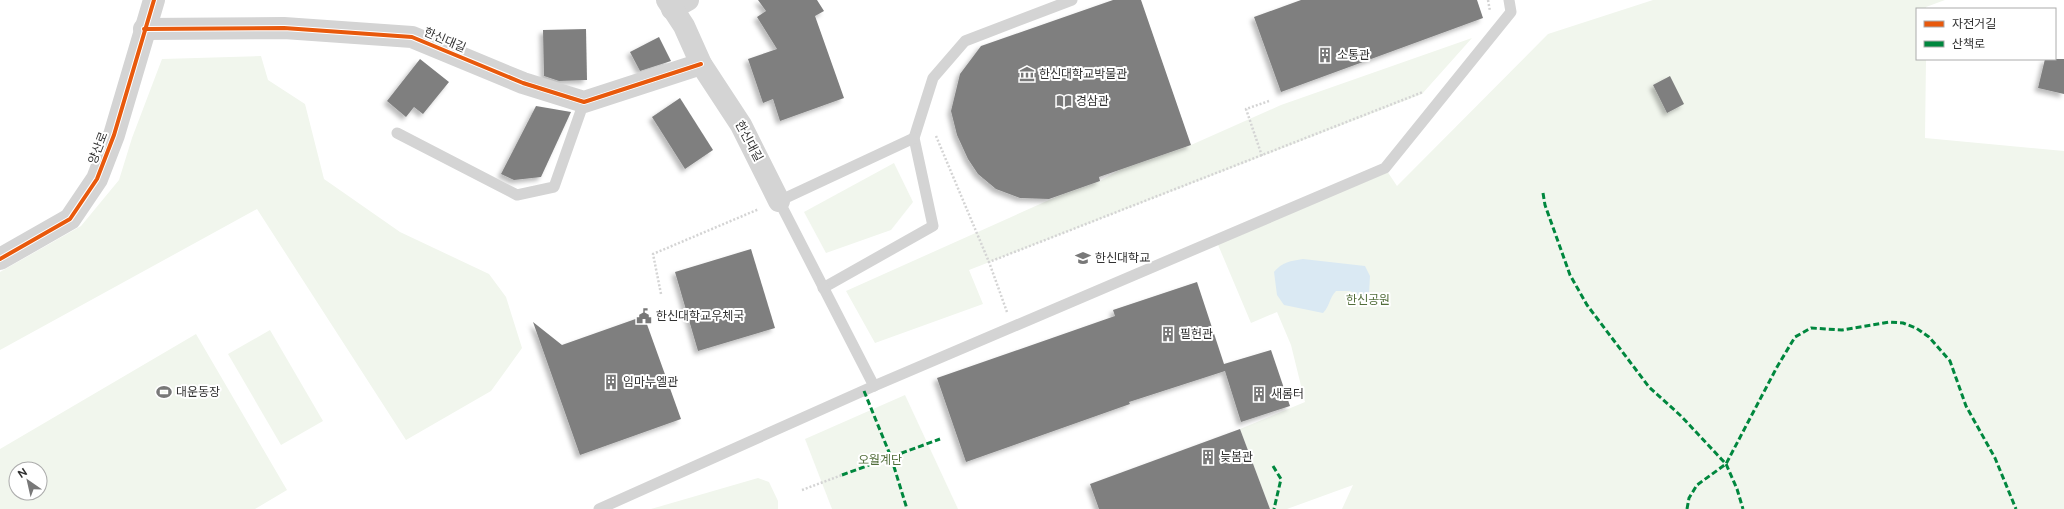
<svg xmlns="http://www.w3.org/2000/svg" width="2064" height="509" font-family="Figtree,'Noto Sans KR',sans-serif">
<style>
.green{fill:#f1f6ed;fill-rule:evenodd}
.water{fill:#dae9f3}
.building{fill:#7f7f7f;filter:url(#shadow)}
.lines{fill:none;stroke-linecap:round;stroke-linejoin:round}
.path{stroke:#d4d4d4;stroke-width:2.5;stroke-dasharray:2 2;stroke-linecap:butt}
.service{stroke:#d4d4d4;stroke-width:11}
.minor{stroke:#d4d4d4;stroke-width:22}
.tertiary{stroke:#d4d4d4;stroke-width:22}
.quiet{stroke:#00873e;stroke-width:3;stroke-dasharray:6 3;stroke-linecap:butt}
.cycleway-casing{stroke:#fff;stroke-width:6}
.cycleway{stroke:#e8590c;stroke-width:4}
.labels{text-anchor:middle;stroke-width:4;stroke-linejoin:round;paint-order:stroke}
.street-label{font-size:12px;fill:#303030;stroke:#fff}
.poi-label{font-size:12px;fill:#303030;stroke:#fff;text-anchor:start}
.park-label{font-size:12px;fill:#526e3b;stroke:#fff}
</style>
<defs>
<filter id="shadow"><feDropShadow dx="-3.5" dy="3.5" stdDeviation="2" flood-color="#0004"/></filter>
</defs>
<rect width="100%" height="100%" fill="#fff"/>
<g class="green">
<path d="M1653,0H1945L1926,7V9H1917V59H1926L1925,138L2064,151V509H1342L1353,485L1287,509H1270L1240,429L1305,402L1291,345L1277,312L1251,323L1216,240L1385,168L1397,186L1548,34Z"/>
<path d="M1472,38L1422,94L969,270L983,304L875,343L846,291L1058,196L1100,181L1121,169L1191,145L1281,105Z"/>
<path d="M261,56L268,80L305,104L324,179L400,232L489,274L506,297L522,348L491,391L406,440L257,209L0,350V272L81,226L119,180L132,138L162,59Z"/>
<path d="M894,163L913,202L891,230L826,253L804,212Z"/>
<path d="M270,330L323,421L281,445L228,354Z"/>
<path d="M196,334L287,490L255,509H0V449ZM16,469H40V493H16Z"/>
<path d="M905,395L958,509H832L805,439Z"/>
<path d="M758,478L769,482L778,501V509H651Z"/>
</g>
<path class="water" d="M1303,259L1365,266L1370,276L1369,294L1362,297L1350,291H1336C1329,298 1330,306 1323,313L1284,305L1277,295L1274,272C1282,262 1291,261 1303,259Z"/>
<g class="building">
<path d="M758,0H817L824,11L815,16L844,98L780,121L773,99L763,103L748,59L777,49L757,17L766,11Z"/>
<path d="M1113,0H1141L1191,145L1099,177L1100,181L1049,199L1020,198L996,189L978,174L968,159L957,135L951,111L960,74L981,46Z"/>
<path d="M1301,0H1477L1483,18L1281,92L1254,17Z"/>
<path d="M586,29L587,80L559,81L544,76L543,30Z"/>
<path d="M659,37L671,61L640,71L630,52Z"/>
<path d="M420,59L449,82L423,114L414,107L406,117L387,101Z"/>
<path d="M2045,59H2064V94L2038,88Z"/>
<path d="M1670,76L1684,104L1667,113L1653,85Z"/>
<path d="M680,98L713,150L685,169L652,117Z"/>
<path d="M536,106L571,112L541,177L514,180L501,174Z"/>
<path d="M751,249L775,328L698,351L675,272Z"/>
<path d="M1197,282L1224,364L1271,350L1290,406L1241,422L1225,371L1129,402L1130,404L966,462L937,378L1115,316L1113,310Z"/>
<path d="M644,316L681,419L580,455L533,322L562,345Z"/>
<path d="M1240,429L1270,509H1099L1090,484Z"/>
</g>
<g class="lines">
<g class="path">
<path d="M1488,0L1490,11"/>
<path d="M936,136L989,262"/>
<path d="M1262,156L1246,109L1269,101"/>
<path d="M661,294L653,254L759,209"/>
<path d="M1007,312L989,262L1423,92"/>
<path d="M802,490L842,475"/>
</g>
<g class="service">
<path d="M397,133L517,195L554,187L584,102"/>
<path d="M823,288L933,226L914,138L933,78L965,41L1072,0"/>
<path d="M874,386L779,201L914,138"/>
<path d="M599,509L874,386L1385,168L1511,12L1509,0"/>
</g>
<g class="minor">
<path d="M672,9L688,0"/>
<path d="M144,29L284,28L412,37L523,83L584,102L701,64"/>
<path d="M0,259L70,219L97,179L114,135L154,0"/>
</g>
<path class="tertiary" d="M667,0L684,26L701,64L741,125L779,201"/>
<g class="quiet">
<path d="M1543,193L1545,205L1570,275L1587,305L1649,387L1681,416L1726,464L1737,489L1743,509"/>
<path d="M864,391L891,457L907,509"/>
<path d="M1273,466L1281,479L1274,509"/>
<path d="M842,475L940,439"/>
<path d="M1687,509L1689,498L1697,485L1726,464L1777,367L1795,337L1811,328L1842,330L1889,322L1903,323L1916,328L1929,337L1950,361L1966,406L1995,458L2016,509"/>
</g>
<g class="cycleway-casing">
<g id="cycleway">
<path d="M144,29L284,28L412,37L523,83L584,102L701,64"/>
<path d="M0,259L70,219L97,179L114,135L154,0"/>
</g>
</g>
<use href="#cycleway" class="cycleway"/>
</g>
<defs>
<g id="building-bare" transform="scale(1.2)"><path d="M-4-6H4V6H1V3H-1V6H-4ZM-2.5-4.3h1.7v1.8h-1.7ZM.8-4.3h1.7v1.8H.8ZM-2.5-1h1.7V.8h-1.7ZM.8-1h1.7V.8H.8Z" fill="#787878" stroke="#fff" stroke-width="2.5" paint-order="stroke"/></g>
<g id="museum-bare" transform="scale(1.2)"><path d="M0-6L6-3V-2H-6V-3ZM-5-1h2V3h-2ZM-1-1h2V3h-2ZM3-1h2V3H3ZM-6 4H6V6H-6Z" fill="#787878" stroke="#fff" stroke-width="2.5" paint-order="stroke"/></g>
<g id="library-bare" transform="scale(1.2)"><path d="M-6-4Q-3-5.5-.7-3.5V5Q-3 3-6 4ZM6-4Q3-5.5 .7-3.5V5Q3 3 6 4Z" fill="#787878" stroke="#fff" stroke-width="2.5" paint-order="stroke"/></g>
<g id="university-bare" transform="scale(1.2)"><path d="M0-5L7-2L0 1L-7-2ZM-4 1L0 2.5L4 1V4Q0 6-4 4Z" fill="#787878" stroke="#fff" stroke-width="2.5" paint-order="stroke"/></g>
<g id="civic-bare" transform="scale(1.2)"><path d="M-.6-6.5H3V-4.5H.6V-3L4-1V1h2V6H-6V1h2V-1L-.6-3ZM-1.2 2.5V6h2.4V2.5Z" fill="#787878" stroke="#fff" stroke-width="2.5" paint-order="stroke"/></g>
<g id="stadium-bare" transform="scale(1.2)"><path d="M0-5a6.5 5 0 1 0 0 10a6.5 5 0 1 0 0-10ZM-3.5-1.8h7v3.6h-7Z" fill="#787878" stroke="#fff" stroke-width="2.5" paint-order="stroke"/></g>
</defs>
<g fill-rule="evenodd">
<use href="#building-bare" x="1325" y="55"/>
<use href="#museum-bare" x="1027" y="74"/>
<use href="#library-bare" x="1064" y="101"/>
<use href="#university-bare" x="1083" y="258"/>
<use href="#civic-bare" x="644" y="316"/>
<use href="#building-bare" x="1168" y="334"/>
<use href="#building-bare" x="611" y="382"/>
<use href="#stadium-bare" x="164" y="392"/>
<use href="#building-bare" x="1259" y="394"/>
<use href="#building-bare" x="1208" y="457"/>
</g>
<g class="labels">
<g class="street-label">
<text transform="translate(445 40) rotate(23)" y="4">한신대길</text>
<text transform="translate(749 141) rotate(62)" y="4">한신대길</text>
<text transform="translate(98 148) rotate(-69)" y="4">양산로</text>
</g>
<g class="poi-label">
<text x="1337" y="59">소통관</text>
<text x="1039" y="78">한신대학교박물관</text>
<text x="1076" y="105">경삼관</text>
<text x="1095" y="262">한신대학교</text>
<text x="656" y="320">한신대학교우체국</text>
<text x="1180" y="338">필헌관</text>
<text x="623" y="386">임마누엘관</text>
<text x="176" y="396">대운동장</text>
<text x="1271" y="398">새롬터</text>
<text x="1220" y="461">늦봄관</text>
</g>
<g class="park-label">
<text x="1368" y="304">한신공원</text>
<text x="880" y="464">오월계단</text>
</g>
</g>
<rect x="1916" y="8" width="140" height="52" fill="#ffffff" stroke="#acacac"/>
<rect x="1924" y="21" width="20" height="6" fill="#e8590c" stroke="#acacac"/>
<text x="1952" y="28" font-size="12" fill="#303030">자전거길</text>
<rect x="1924" y="41" width="20" height="6" fill="#00873e" stroke="#acacac"/>
<text x="1952" y="48" font-size="12" fill="#303030">산책로</text>
<g transform="translate(28 481) rotate(326)"><circle r="19" fill="#ffffff" stroke="#acacac"/>
<path d="M0-3L7 15L0 10L-7 15Z" fill="#787878"/>
<text y="-6" font-size="11" font-weight="bold" text-anchor="middle" fill="#303030">N</text>
</g>
</svg>
